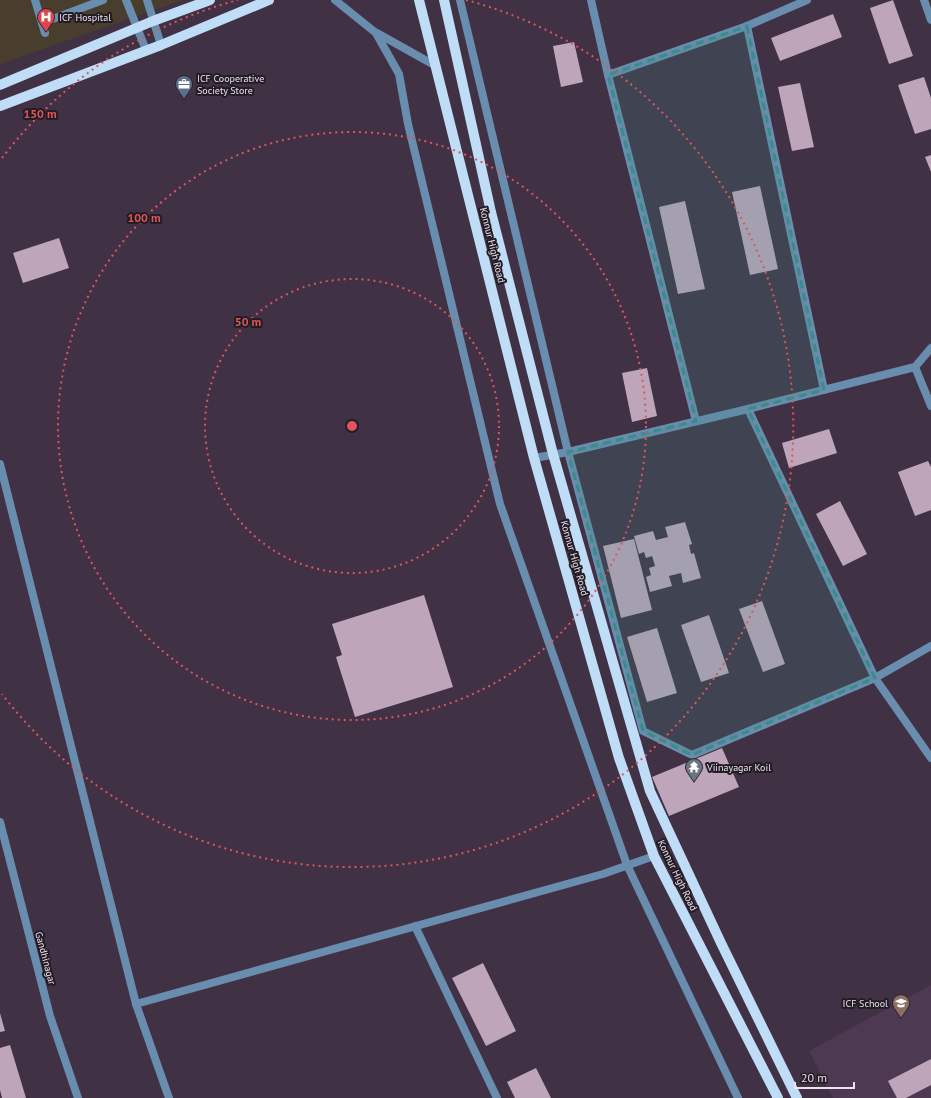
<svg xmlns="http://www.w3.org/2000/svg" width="931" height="1098" font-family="'PT Sans',sans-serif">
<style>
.built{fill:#4e3953}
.medical{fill:#493d2e}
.building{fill:#bfa5b9}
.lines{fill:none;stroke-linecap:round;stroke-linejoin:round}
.lane{stroke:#698dae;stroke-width:8}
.street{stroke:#698dae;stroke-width:8}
.primary{stroke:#c0ddf8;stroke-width:10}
.marked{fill:#3b8c88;fill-opacity:0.2;stroke:#3b8c88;stroke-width:3;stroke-dasharray:8 5;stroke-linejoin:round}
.ring{fill:none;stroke:#dc565a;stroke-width:2;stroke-dasharray:2 4}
.labels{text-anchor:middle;stroke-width:4;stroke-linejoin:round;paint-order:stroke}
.poi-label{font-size:10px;fill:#ede2f0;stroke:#231c25;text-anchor:start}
.street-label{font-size:10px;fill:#ede2f0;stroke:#231c25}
.centre{fill:#dc565a;stroke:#231c25;stroke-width:2}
.ring-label{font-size:12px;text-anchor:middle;font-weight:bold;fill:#dc565a;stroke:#231c25;stroke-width:4;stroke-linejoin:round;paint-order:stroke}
</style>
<rect width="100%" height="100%" fill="#413145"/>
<path class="built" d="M931,985V1098H833L809,1051Z"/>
<path class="medical" d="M0,0H183L0,64Z"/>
<g class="building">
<path d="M893,0L913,56L889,64L870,8Z"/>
<path d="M833,14L842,37L780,61L771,38Z"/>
<path d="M574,42L583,82L561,87L553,46Z"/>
<path d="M924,77L931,98V129L915,134L898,85Z"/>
<path d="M800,83L814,147L792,151L778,87Z"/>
<path d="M931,155V172L925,157Z"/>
<path d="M760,186L778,269L750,275L732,192Z"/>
<path d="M685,201L705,289L678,294L659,207Z"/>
<path d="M59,238L69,268L23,283L13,253Z"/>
<path d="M647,368L657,416L632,422L622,373Z"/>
<path d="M829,429L837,453L789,468L782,443Z"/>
<path d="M928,461L931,467V510L915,516L898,472Z"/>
<path d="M840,501L867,554L843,566L816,514Z"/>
<path d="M685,522L692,544L689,545L691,554L694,553L701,578L683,583L681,573L669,576L672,586L650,592L646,577L651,575L649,568L655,566L652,556L646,558L644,552L639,554L634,536L653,531L656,540L668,537L665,527Z"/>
<path d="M634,539L652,610L621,618L603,546Z"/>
<path d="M424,595L453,687L355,717L336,657L342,655L332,624Z"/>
<path d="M762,601L785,664L763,672L739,609Z"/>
<path d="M709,615L729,673L701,682L681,625Z"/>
<path d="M657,628L677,693L647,702L627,637Z"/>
<path d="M722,748L739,787L669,816L652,777Z"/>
<path d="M483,963L516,1031L486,1046L452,978Z"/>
<path d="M0,1013L5,1031L0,1032Z"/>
<path d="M10,1045L26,1098H2L0,1090V1048Z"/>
<path d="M931,1059V1085L906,1098H897L888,1081Z"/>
<path d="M536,1068L551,1098H515L507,1082Z"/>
</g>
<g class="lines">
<g class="lane">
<path d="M35,0L45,33"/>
<path d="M126,0L146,50"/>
<path d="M147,0L161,45"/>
<path d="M42,23L103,0"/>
</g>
<g class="street">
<path d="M335,0L376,33L399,74L408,124L500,504L627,865L738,1098"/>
<path d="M460,0L568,452L643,731L692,755L875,678L748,409"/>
<path d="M591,0L608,75L696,421"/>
<path d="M924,0L931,20"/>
<path d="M747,26L824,390"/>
<path d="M377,33L436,66"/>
<path d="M608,75L747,26L807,0"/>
<path d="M915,367L931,406"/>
<path d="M534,458L568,452L748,409L915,367L931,348"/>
<path d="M0,464L136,1004L169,1098"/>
<path d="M931,646L875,678L931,758"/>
<path d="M0,822L50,1016L78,1098"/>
<path d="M415,926L497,1098"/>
<path d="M136,1004L603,874L654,856"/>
</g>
<g class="primary">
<path d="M419,0L534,458L619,758L654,856L778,1098"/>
<path d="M444,0L491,212L553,454L650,791L721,943L797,1098"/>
<path d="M0,85L153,21L210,0"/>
<path d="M0,106L161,45L269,0"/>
</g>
</g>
<path class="marked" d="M747,26L824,390L748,409L875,678L692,755L643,731L568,452L696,421L608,75Z"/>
<g class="ring">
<circle cx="352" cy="426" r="147"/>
<circle cx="352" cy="426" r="294"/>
<path d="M2 158A441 441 0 0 1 238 0M466 0A441 441 0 1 1 2 694"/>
</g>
<defs>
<g id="hospital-pin" transform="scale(0.9)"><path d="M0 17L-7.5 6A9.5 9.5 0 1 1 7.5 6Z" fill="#e0444e" stroke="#231c25"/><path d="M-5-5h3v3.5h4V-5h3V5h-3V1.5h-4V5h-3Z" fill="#fff"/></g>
<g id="office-pin" transform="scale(0.9)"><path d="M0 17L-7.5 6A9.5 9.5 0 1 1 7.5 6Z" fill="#5c6f8a" stroke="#231c25"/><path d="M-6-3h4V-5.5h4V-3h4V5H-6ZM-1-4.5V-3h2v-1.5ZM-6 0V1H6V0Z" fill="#fff"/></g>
<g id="temple-pin" transform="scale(0.9)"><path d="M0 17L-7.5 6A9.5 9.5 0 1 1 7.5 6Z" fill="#6b7280" stroke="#231c25"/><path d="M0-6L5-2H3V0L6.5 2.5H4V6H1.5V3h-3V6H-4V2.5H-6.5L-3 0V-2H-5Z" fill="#fff"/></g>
<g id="school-pin" transform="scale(0.9)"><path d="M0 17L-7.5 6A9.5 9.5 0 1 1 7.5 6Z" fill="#8d6e63" stroke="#231c25"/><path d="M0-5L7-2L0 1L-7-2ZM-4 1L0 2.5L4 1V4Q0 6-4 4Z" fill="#fff"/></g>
</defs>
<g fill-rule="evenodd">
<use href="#hospital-pin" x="46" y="17"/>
<use href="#office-pin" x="184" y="84"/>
<use href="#temple-pin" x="694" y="767"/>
<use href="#school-pin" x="901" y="1003"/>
</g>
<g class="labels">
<g class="poi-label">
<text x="59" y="21">ICF Hospital</text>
<text x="197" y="82">ICF Cooperative<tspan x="197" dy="12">Society Store</tspan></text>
<text x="707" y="771">Viinayagar Koil</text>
<text x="888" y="1007" text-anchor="end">ICF School</text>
</g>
<g class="street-label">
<text transform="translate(493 245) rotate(76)" y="4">Konnur High Road</text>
<text transform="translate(575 558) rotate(74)" y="4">Konnur High Road</text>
<text transform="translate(678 875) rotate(64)" y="4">Konnur High Road</text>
<text transform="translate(46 958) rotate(75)" y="4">Gandhinagar</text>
</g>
</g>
<circle cx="352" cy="426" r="6" class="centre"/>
<g class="ring-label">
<text x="40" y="118">150 m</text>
<text x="144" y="222">100 m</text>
<text x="248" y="326">50 m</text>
</g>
<path d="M795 1082v6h59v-6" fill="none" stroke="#ede2f0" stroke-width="2"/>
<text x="801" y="1082" font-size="12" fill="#ede2f0" stroke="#231c25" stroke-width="3" paint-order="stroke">20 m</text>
</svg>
